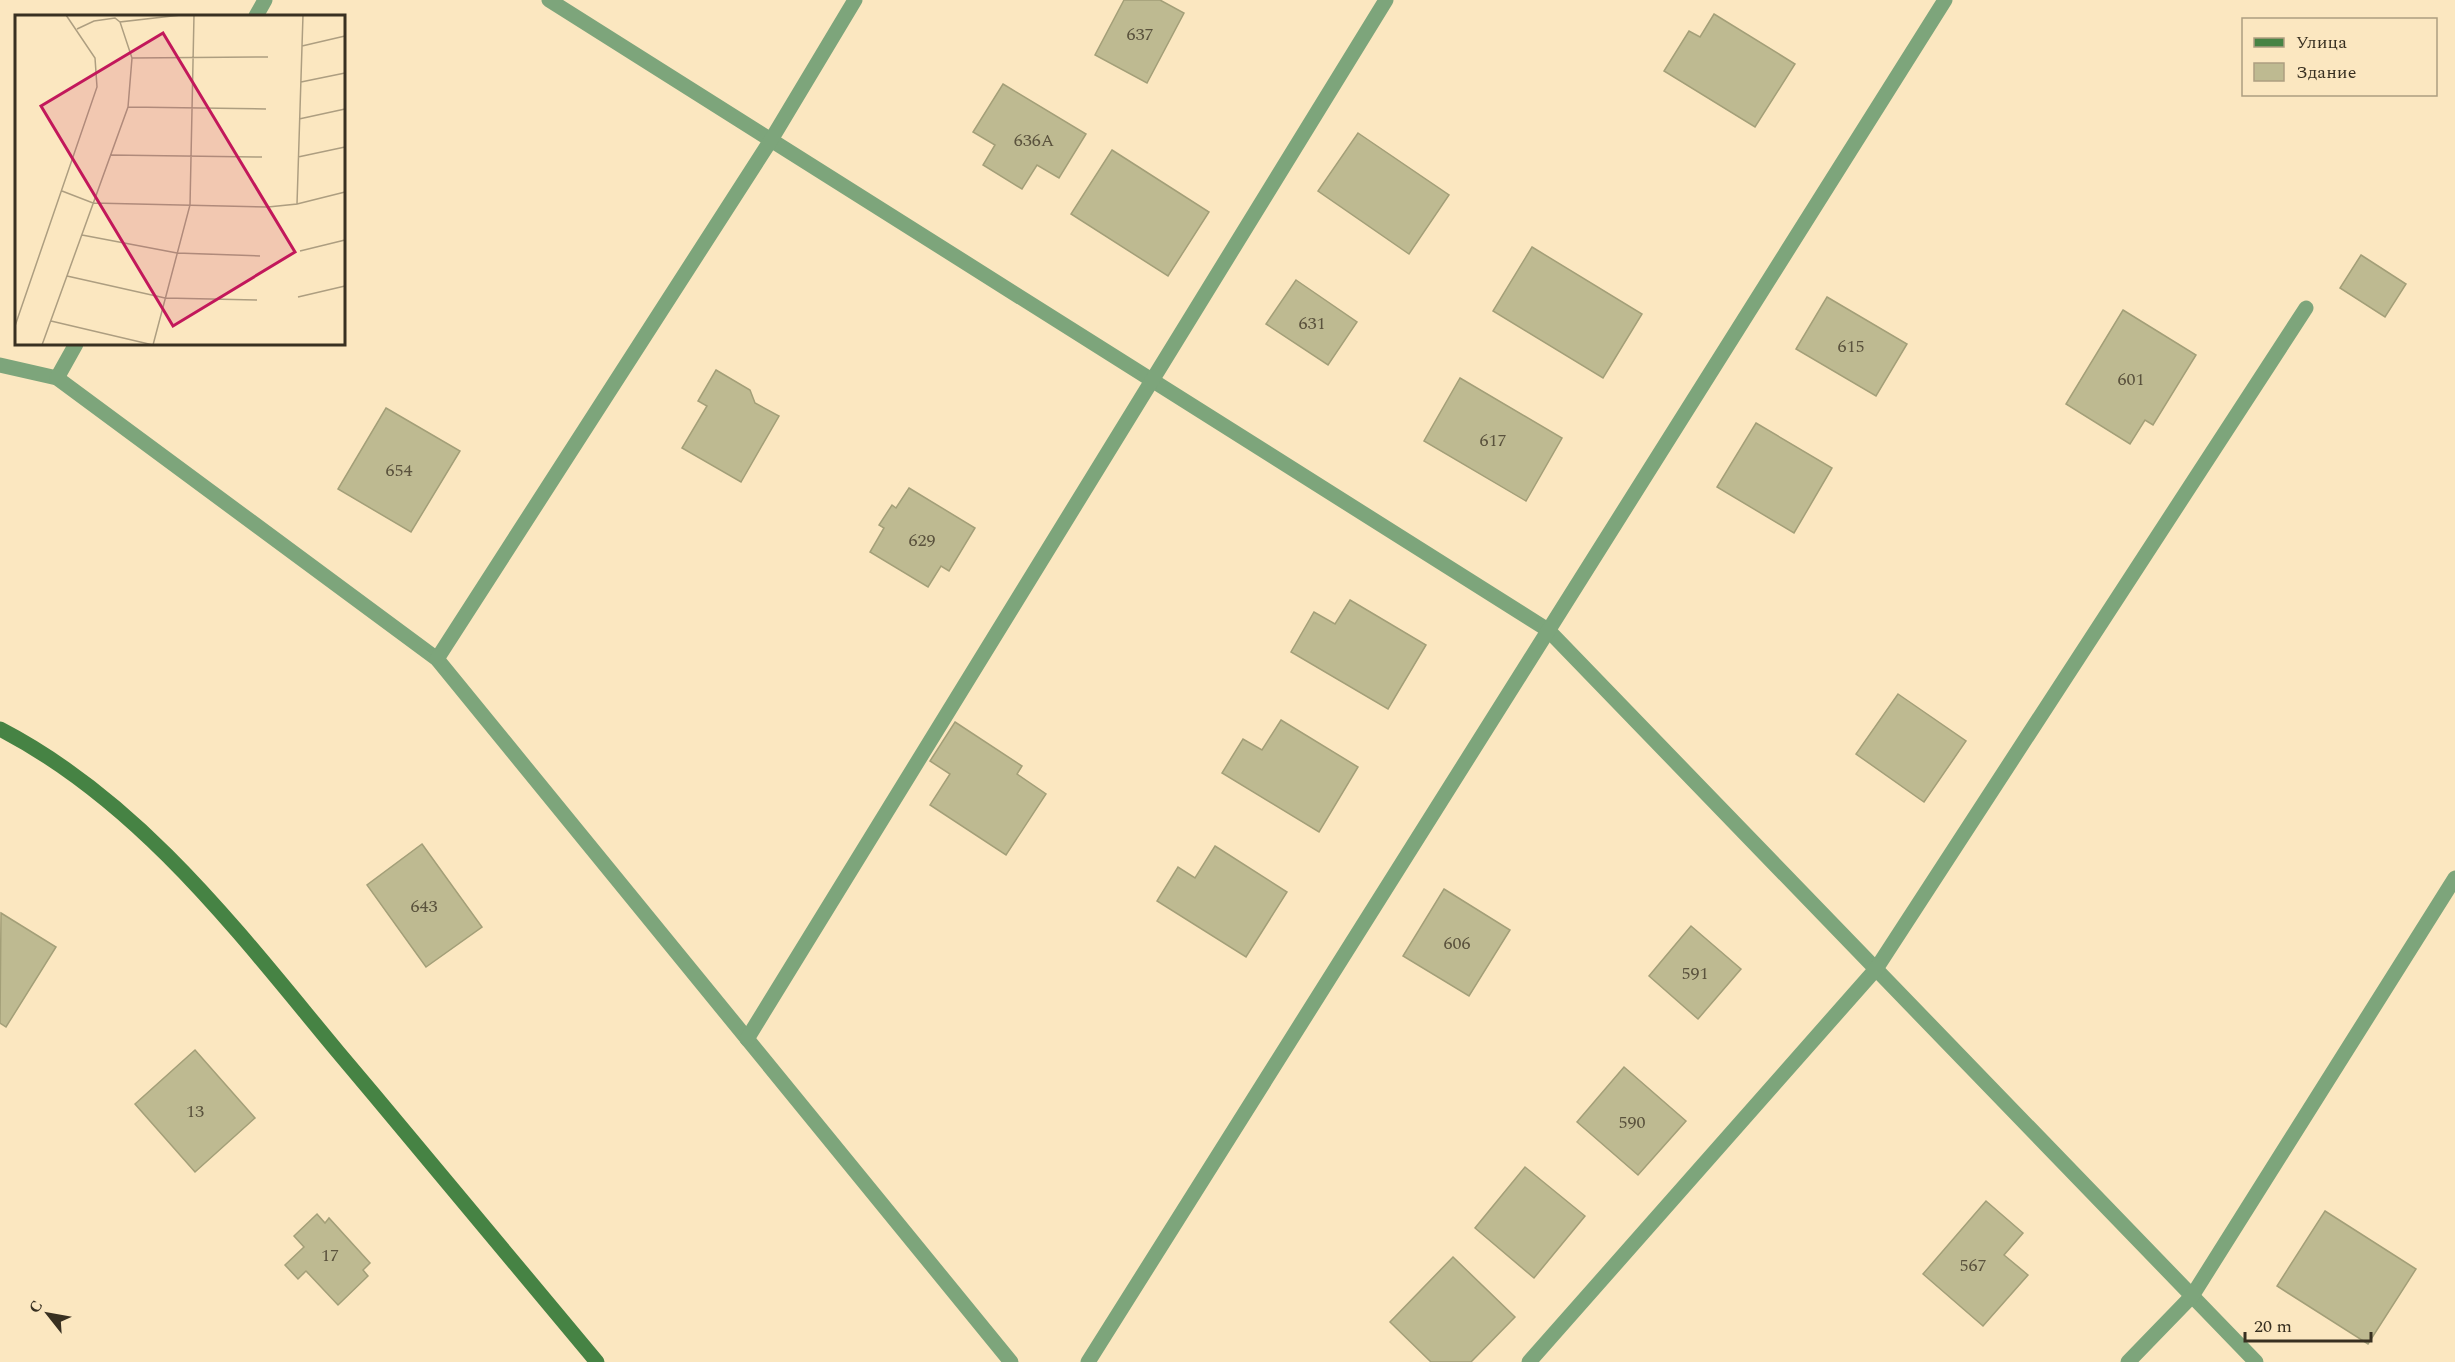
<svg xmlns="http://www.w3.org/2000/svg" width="2455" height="1362" font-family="Spectral,serif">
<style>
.building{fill:#beba91;stroke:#a39f78;stroke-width:1.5}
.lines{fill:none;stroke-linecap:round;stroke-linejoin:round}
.street{stroke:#7da57b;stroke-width:15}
.secondary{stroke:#468344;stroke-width:15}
.labels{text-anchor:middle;stroke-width:6;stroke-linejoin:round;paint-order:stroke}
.number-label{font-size:18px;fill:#5a523d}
.inset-road{fill:none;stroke:#ad9e80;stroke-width:1.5}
.view{fill:#c2185b;fill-opacity:0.15;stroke:#c2185b;stroke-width:3}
.inset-edge{fill:none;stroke:#383021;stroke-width:3}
</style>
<rect width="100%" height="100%" fill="#fbe7c0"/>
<g class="building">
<path d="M1124,0H1160L1184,13L1147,83L1095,55Z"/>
<path d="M1714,14L1795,64L1755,127L1664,71L1689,31L1700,37Z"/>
<path d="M1003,84L1086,134L1059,178L1037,165L1022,189L983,165L995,145L973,132Z"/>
<path d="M1358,133L1449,195L1409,254L1318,191Z"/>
<path d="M1112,150L1209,212L1168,276L1071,214Z"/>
<path d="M1532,247L1642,314L1603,378L1493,311Z"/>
<path d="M2361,255L2406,284L2385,317L2340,288Z"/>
<path d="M1296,280L1357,322L1328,365L1266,324Z"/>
<path d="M1827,297L1907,344L1876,396L1796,349Z"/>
<path d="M2123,310L2196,355L2153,425L2145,420L2130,444L2066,404Z"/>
<path d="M716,370L750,390L755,403L779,416L741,482L682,448L707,406L698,401Z"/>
<path d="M1460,378L1562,438L1526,501L1424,441Z"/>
<path d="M386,408L460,451L411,532L338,489Z"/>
<path d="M1756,423L1832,468L1794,533L1717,487Z"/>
<path d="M909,488L975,528L949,571L941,566L928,587L870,552L884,528L879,525L892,505L896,508Z"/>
<path d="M1350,600L1426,645L1388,709L1291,652L1314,612L1335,624Z"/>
<path d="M1898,694L1966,741L1924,802L1856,754Z"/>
<path d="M1281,720L1358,767L1319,832L1222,773L1243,739L1262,750Z"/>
<path d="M955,722L1022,766L1017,774L1046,794L1006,855L930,805L950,774L930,761Z"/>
<path d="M422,844L482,927L426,967L367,885Z"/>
<path d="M1215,846L1287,892L1246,957L1157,901L1178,867L1195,878Z"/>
<path d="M1444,889L1510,930L1469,996L1403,956Z"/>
<path d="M1,913L56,947L6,1027L0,1023Z"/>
<path d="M1691,926L1741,969L1698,1019L1649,976Z"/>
<path d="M195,1050L255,1118L195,1172L135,1104Z"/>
<path d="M1624,1067L1686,1121L1638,1175L1577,1122Z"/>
<path d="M1525,1167L1585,1216L1534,1278L1475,1228Z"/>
<path d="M1986,1201L2023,1233L2004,1255L2028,1275L1983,1326L1923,1274Z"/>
<path d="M2325,1211L2416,1269L2368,1344L2277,1286Z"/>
<path d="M317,1214L325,1223L329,1218L370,1263L363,1270L368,1276L338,1305L306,1271L298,1279L285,1265L304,1247L294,1236Z"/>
<path d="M1453,1257L1515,1317L1471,1362H1431L1390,1322Z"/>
</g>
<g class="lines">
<g class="street">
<path d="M549,0L1548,630L2256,1362"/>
<path d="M256,16L265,0"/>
<path d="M0,365L57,378L437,659L1011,1362"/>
<path d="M57,378L76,344"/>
<path d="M437,659L771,140L855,0"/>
<path d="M747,1039L1386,0"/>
<path d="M1088,1362L1945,0"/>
<path d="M1529,1362L1876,969L2306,308"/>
<path d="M2128,1362L2192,1296L2455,878"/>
</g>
<path class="secondary" d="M0,729C141,802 239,933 338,1052C425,1155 511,1259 597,1362"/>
</g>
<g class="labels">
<g class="number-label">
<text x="1140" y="40">637</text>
<text x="1034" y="146">636А</text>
<text x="1312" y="329">631</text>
<text x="1851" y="352">615</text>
<text x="2131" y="385">601</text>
<text x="1493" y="446">617</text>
<text x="399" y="476">654</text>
<text x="922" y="546">629</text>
<text x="424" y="912">643</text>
<text x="1457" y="949">606</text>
<text x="1695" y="979">591</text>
<text x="195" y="1117">13</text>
<text x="1632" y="1128">590</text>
<text x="330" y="1261">17</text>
<text x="1973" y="1271">567</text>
</g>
</g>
<g transform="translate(15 15)">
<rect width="330" height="330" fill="#fbe7c0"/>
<path class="inset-road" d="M0,12V67M62,14L79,6L100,3L105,7M287,31L330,21M117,43L253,42M286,67L330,58M113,92L251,94M284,104L330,94M95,140L247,142M283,142L330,132M47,176L78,188L253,192L282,189L288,0M282,189L330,177M67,220L162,238L245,241M285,236L330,225M52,261L150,283L242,285M283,282L330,271M36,306L138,330H160M0,311L82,72L80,43L51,0M27,330L113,92L117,43L105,7L166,0M138,330L175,190L179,0"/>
<path class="view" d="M148,18L280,237L158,311L26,91Z"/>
<rect width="330" height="330" class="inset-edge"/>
</g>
<rect x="2242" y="18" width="195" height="78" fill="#fbe7c0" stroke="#ad9e80" stroke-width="1.5"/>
<rect x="2254" y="38" width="30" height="9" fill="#468344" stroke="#ad9e80" stroke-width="1.5"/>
<text x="2296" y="48" font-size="18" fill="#383021">Улица</text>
<rect x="2254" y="63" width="30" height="18" fill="#beba91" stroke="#ad9e80" stroke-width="1.5"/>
<text x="2296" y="78" font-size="18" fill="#383021">Здание</text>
<g transform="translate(48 1314) rotate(301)" stroke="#fbe7c0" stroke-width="4.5" paint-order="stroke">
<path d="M0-4.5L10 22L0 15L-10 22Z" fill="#383021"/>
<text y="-9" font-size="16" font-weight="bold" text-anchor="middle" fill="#383021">С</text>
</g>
<path d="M2245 1332v9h126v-9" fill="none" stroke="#383021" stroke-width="3"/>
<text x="2254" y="1332" font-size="18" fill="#383021" stroke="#fbe7c0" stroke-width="4.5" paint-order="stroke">20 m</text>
</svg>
